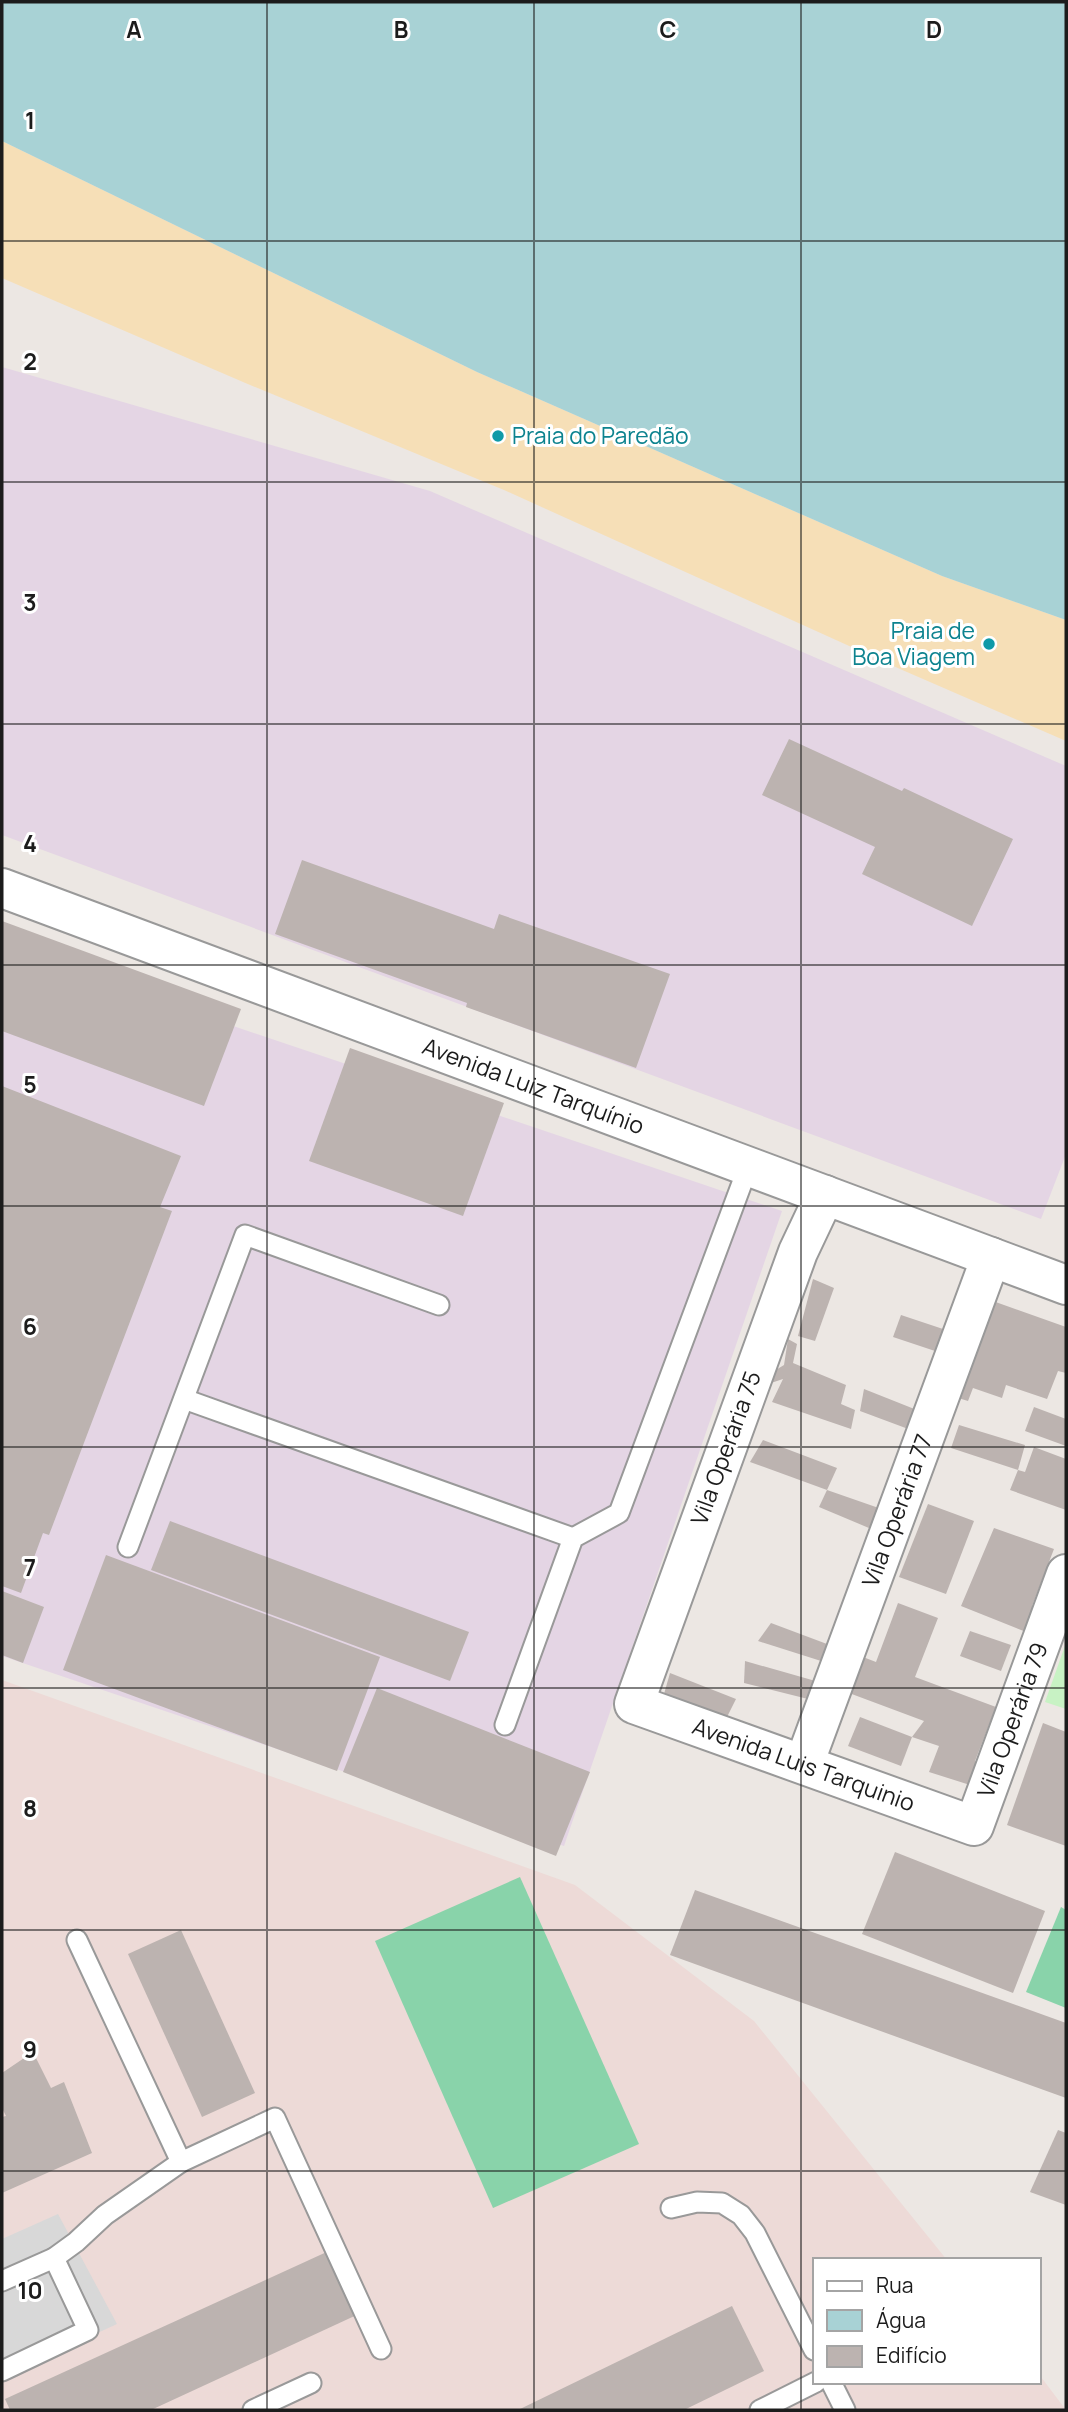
<svg xmlns="http://www.w3.org/2000/svg" width="1068" height="2412" font-family="Manrope,sans-serif">
<style>
.industrial{fill:#e4d5e4}
.military{fill:#eddad7}
.sand{fill:#f6dfb7}
.park{fill:#c8f2c4}
.pitch{fill:#89d3aa}
.parking{fill:#d8d8d8}
.water{fill:#a8d2d5}
.building{fill:#bcb3b0}
.lines{fill:none;stroke-linecap:round;stroke-linejoin:round}
.service-casing{stroke:#999;stroke-width:23}
.minor-casing{stroke:#999;stroke-width:42}
.tertiary-casing{stroke:#999;stroke-width:42}
.service{stroke:#fff;stroke-width:19}
.minor{stroke:#fff;stroke-width:38}
.tertiary{stroke:#fff;stroke-width:38}
.grid{fill:none;stroke:#1c1c1c;stroke-width:2;stroke-opacity:0.55}
.culture-dot{fill:#0f9aa8;stroke:#fff;stroke-width:2.5}
.labels{text-anchor:middle;stroke-width:6;stroke-linejoin:round;paint-order:stroke}
.culture-label{font-size:23px;fill:#0d838f;stroke:#fff;text-anchor:start}
.street-label{font-size:23px;fill:#1c1c1c;stroke:#fff}
.grid-label{font-size:23px;text-anchor:middle;font-weight:bold;fill:#1c1c1c;stroke:#fff;stroke-width:6;stroke-linejoin:round;paint-order:stroke}
</style>
<rect width="100%" height="100%" fill="#ece7e3"/>
<g class="industrial">
<path d="M2,367L430,491L1066,766V1154L1041,1219L2,835Z"/>
<path d="M2,948L782,1211L564,1846L2,1656Z"/>
</g>
<path class="military" d="M2,1680L575,1885L754,2021L947,2260H814V2382H1038V2373L1066,2410H2Z"/>
<path class="sand" d="M2,141L477,372L942,576L1066,620V741L900,669L504,490L243,382L2,278Z"/>
<path class="park" d="M1066,1643V1709L1045,1702Z"/>
<g class="pitch">
<path d="M520,1877L639,2144L493,2208L375,1941Z"/>
<path d="M1061,1907L1066,1910V2008L1026,1992Z"/>
</g>
<path class="parking" d="M58,2214L117,2324L2,2377V2239Z"/>
<path class="water" d="M2,2H1066V620L942,576L477,372L2,141Z"/>
<g class="building">
<path d="M789,739L902,791L904,788L1013,839L972,926L862,874L875,847L762,795Z"/>
<path d="M302,860L494,929L499,914L670,974L636,1068L466,1007L467,1003L275,934Z"/>
<path d="M2,921L241,1009L204,1106L2,1031Z"/>
<path d="M350,1048L504,1103L463,1216L309,1161Z"/>
<path d="M2,1086L181,1156L160,1207L172,1211L49,1535L43,1533L21,1593L2,1586Z"/>
<path d="M813,1279L834,1288L815,1341L798,1336Z"/>
<path d="M990,1300L1066,1327V1373L1058,1371L1047,1399L1006,1385L1002,1398L973,1388L968,1401L955,1397Z"/>
<path d="M901,1315L949,1331L941,1353L893,1337Z"/>
<path d="M788,1339L797,1344L793,1363L846,1385L841,1404L855,1410L851,1429L772,1402L783,1379L768,1384L766,1376L784,1365Z"/>
<path d="M864,1389L932,1416L919,1433L860,1411Z"/>
<path d="M1034,1407L1066,1419V1446L1025,1431Z"/>
<path d="M959,1425L1025,1445L1018,1470L1025,1472L1034,1447L1066,1459V1510L1010,1490L1018,1470L951,1448Z"/>
<path d="M763,1440L837,1468L827,1490L750,1462Z"/>
<path d="M827,1490L896,1514L888,1536L819,1507Z"/>
<path d="M928,1504L974,1521L946,1594L899,1577Z"/>
<path d="M170,1521L469,1632L450,1681L151,1570Z"/>
<path d="M994,1528L1054,1549L1032,1606L1045,1611L1036,1636L961,1606Z"/>
<path d="M106,1555L380,1657L337,1771L63,1670Z"/>
<path d="M2,1591L44,1607L23,1663L2,1655Z"/>
<path d="M898,1603L938,1618L915,1677L996,1707L975,1761L981,1767L970,1785L929,1772L939,1746L912,1737L924,1721L849,1693L863,1657L876,1662Z"/>
<path d="M771,1623L835,1647L840,1667L758,1641Z"/>
<path d="M970,1631L1011,1645L1001,1671L960,1656Z"/>
<path d="M745,1661L833,1686L816,1701L744,1683Z"/>
<path d="M670,1673L736,1699L723,1725L662,1701Z"/>
<path d="M377,1688L590,1772L556,1856L343,1772Z"/>
<path d="M860,1717L912,1737L901,1766L848,1746Z"/>
<path d="M1043,1723L1066,1732V1846L1007,1825Z"/>
<path d="M895,1852L1045,1911L1013,1993L862,1934Z"/>
<path d="M695,1890L1066,2023V2098L670,1955Z"/>
<path d="M181,1930L255,2093L202,2117L128,1954Z"/>
<path d="M33,2052L51,2088L64,2082L92,2153L2,2193V2117L6,2116L2,2108V2073Z"/>
<path d="M1058,2130L1066,2133V2205L1030,2192Z"/>
<path d="M331,2250L361,2313L151,2410H10L5,2399Z"/>
<path d="M732,2306L764,2371L684,2410H518Z"/>
</g>
<g class="lines">
<g class="service-casing">
<g id="service">
<path d="M184,1399L573,1538"/>
<path d="M128,1547L245,1235L439,1305"/>
<path d="M505,1725L573,1538L619,1513L748,1167"/>
<path d="M77,1940L181,2162"/>
<path d="M671,2208L697,2202L722,2203L741,2215L755,2233L814,2350"/>
<path d="M2,2281L54,2258L76,2242L105,2215L181,2162L275,2118L381,2349"/>
<path d="M2,2371L88,2330L54,2258"/>
<path d="M831,2382L845,2410"/>
<path d="M253,2410L311,2383"/>
<path d="M760,2410L816,2382"/>
</g>
</g>
<g class="minor-casing">
<g id="minor">
<path id="s1" d="M825,1195L798,1252L634,1704L974,1826L1066,1574"/>
<path id="s2" d="M804,1764L991,1257"/>
</g>
</g>
<g class="tertiary-casing">
<g id="tertiary">
<path id="s3" d="M2,888L1066,1285"/>
</g>
</g>
<use href="#service" class="service"/>
<use href="#minor" class="minor"/>
<use href="#tertiary" class="tertiary"/>
</g>
<path class="grid" d="M267,2V2410M534,2V2410M801,2V2410M2,241H1066M2,482H1066M2,724H1066M2,965H1066M2,1206H1066M2,1447H1066M2,1688H1066M2,1930H1066M2,2171H1066"/>
<g class="culture-dot">
<circle cx="498" cy="436" r="7"/>
<circle cx="989" cy="644" r="7"/>
</g>
<g class="labels">
<g class="culture-label">
<text x="512" y="444">Praia do Paredão</text>
<text x="975" y="639" text-anchor="end">Praia de<tspan x="975" dy="26">Boa Viagem</tspan></text>
</g>
<g class="street-label">
<text dy="8" stroke="none"><textPath href="#s3" startOffset="567">Avenida Luiz Tarquínio</textPath></text>
<text transform="translate(726 1448) rotate(-70)" y="8">Vila Operária 75</text>
<text dy="8" stroke="none"><textPath href="#s2" startOffset="270">Vila Operária 77</textPath></text>
<text dy="8" stroke="none"><textPath href="#s1" startOffset="1018">Vila Operária 79</textPath></text>
<text dy="8" stroke="none"><textPath href="#s1" startOffset="724">Avenida Luis Tarquinio</textPath></text>
</g>
</g>
<g class="grid-label">
<text x="134" y="38">A</text>
<text x="401" y="38">B</text>
<text x="668" y="38">C</text>
<text x="934" y="38">D</text>
<text x="30" y="129">1</text>
<text x="30" y="370">2</text>
<text x="30" y="611">3</text>
<text x="30" y="852">4</text>
<text x="30" y="1093">5</text>
<text x="30" y="1335">6</text>
<text x="30" y="1576">7</text>
<text x="30" y="1817">8</text>
<text x="30" y="2058">9</text>
<text x="30" y="2299">10</text>
</g>
<rect width="1068" height="2412" fill="none" stroke="#1c1c1c" stroke-width="7"/>
<rect x="813" y="2258" width="228" height="126" fill="#ffffff" stroke="#a4a4a4" stroke-width="2"/>
<rect x="827" y="2281" width="35" height="10" fill="#ffffff" stroke="#a4a4a4" stroke-width="2"/>
<text x="876" y="2293" font-size="21" fill="#1c1c1c">Rua</text>
<rect x="827" y="2310" width="35" height="21" fill="#a8d2d5" stroke="#a4a4a4" stroke-width="2"/>
<text x="876" y="2328" font-size="21" fill="#1c1c1c">Água</text>
<rect x="827" y="2346" width="35" height="21" fill="#bcb3b0" stroke="#a4a4a4" stroke-width="2"/>
<text x="876" y="2363" font-size="21" fill="#1c1c1c">Edifício</text>
</svg>
